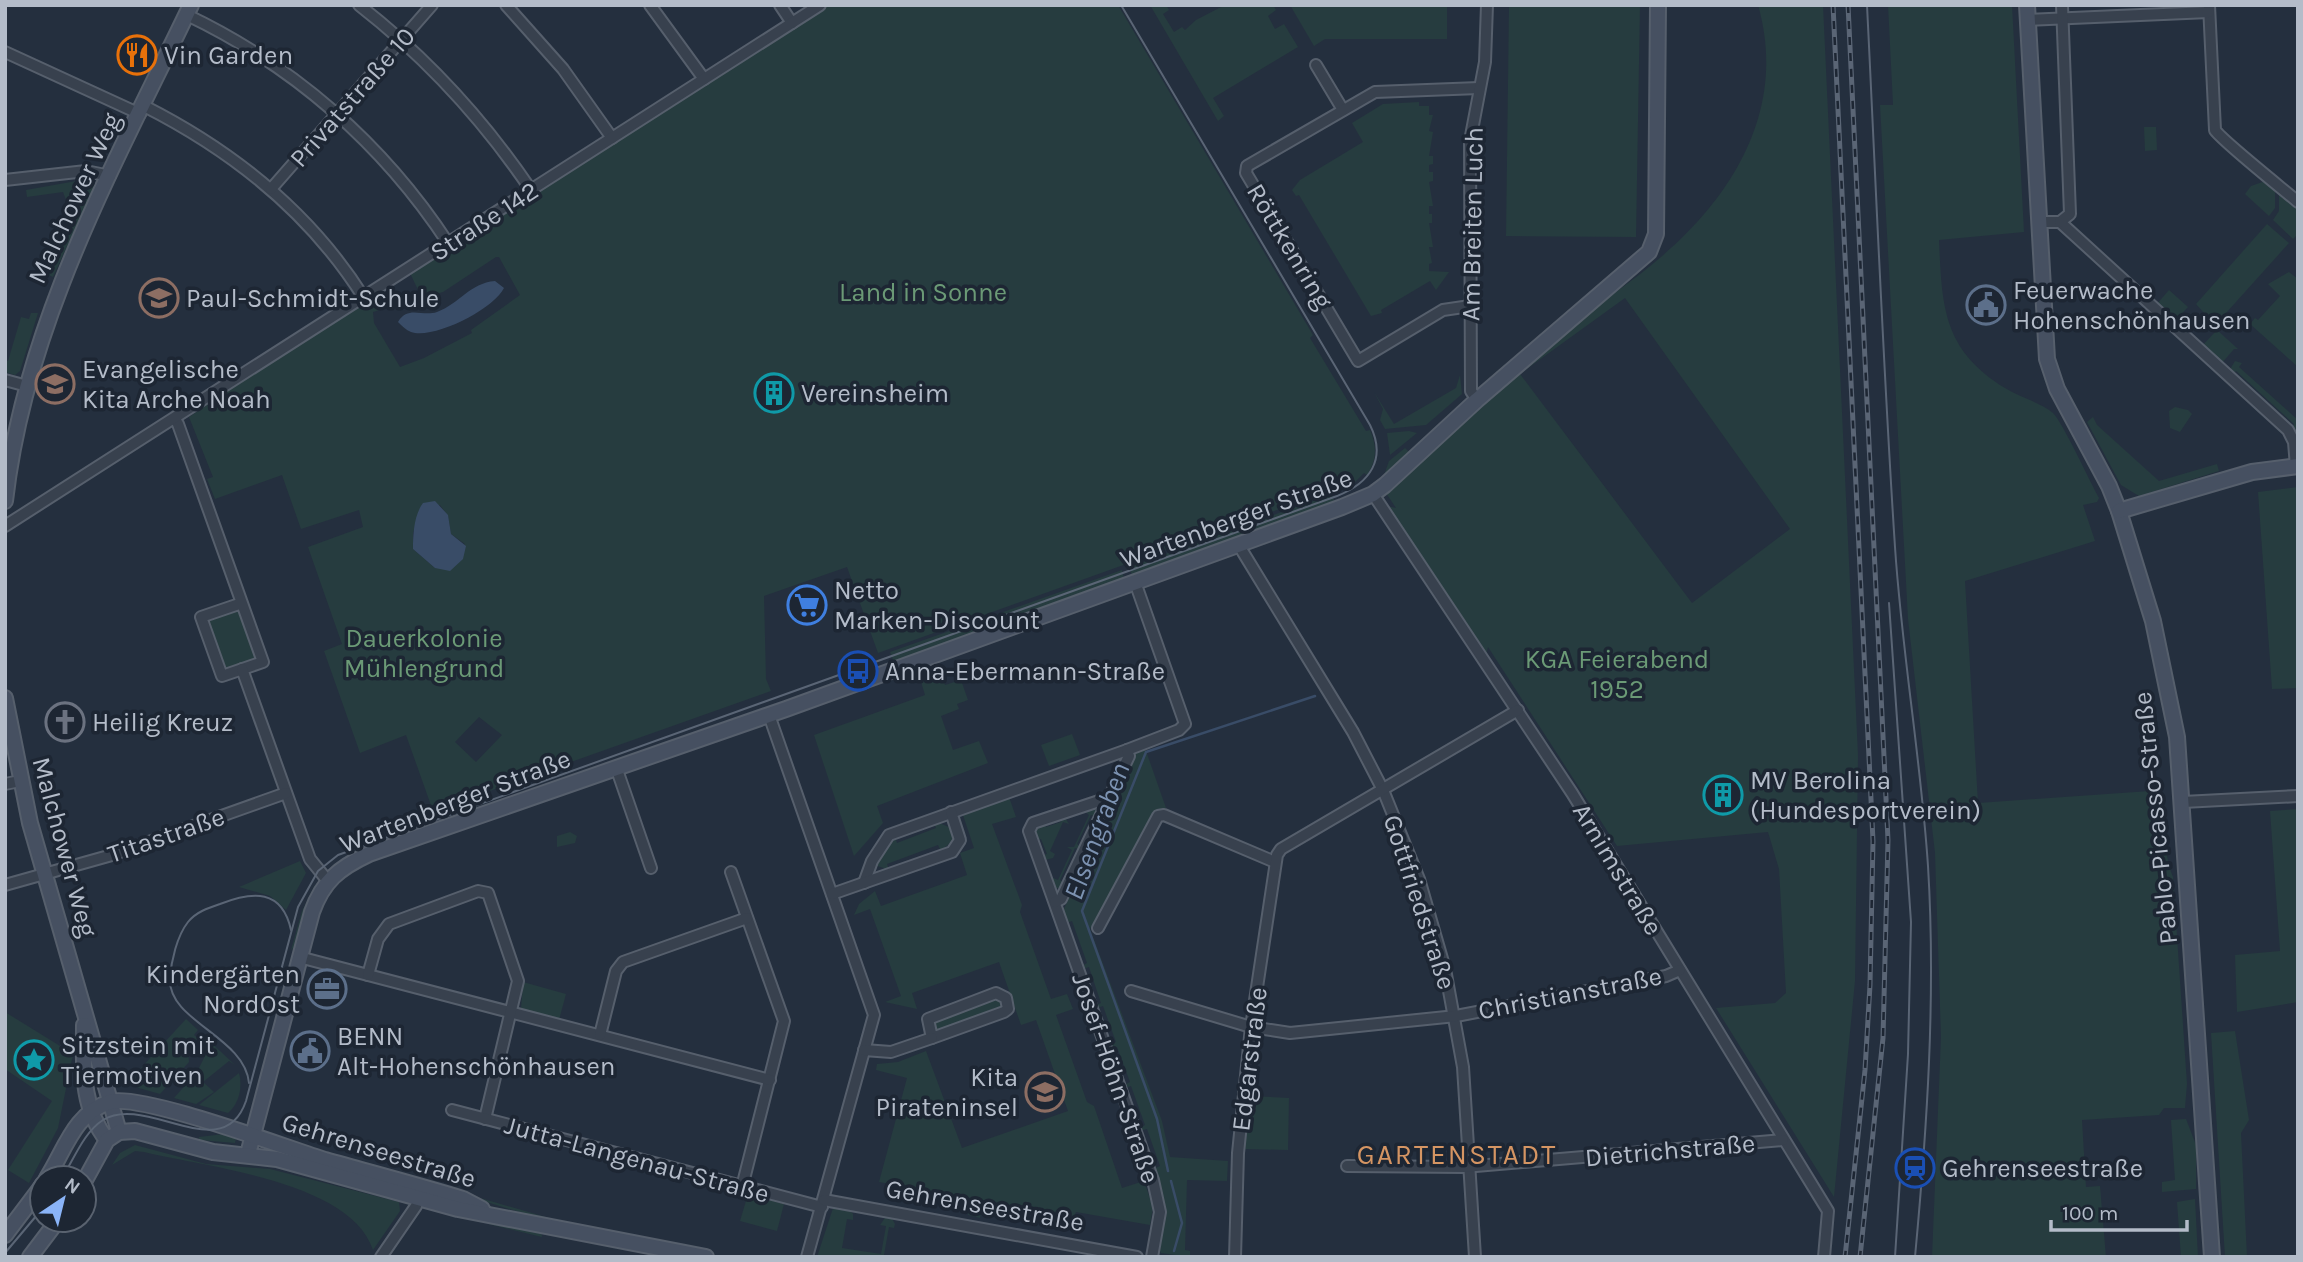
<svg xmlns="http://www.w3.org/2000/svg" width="2303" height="1262" font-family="Karla,sans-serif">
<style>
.green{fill:#263c3f;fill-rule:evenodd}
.water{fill:#394c67}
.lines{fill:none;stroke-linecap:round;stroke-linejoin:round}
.stream{stroke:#394c67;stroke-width:2.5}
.street-casing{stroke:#565f6c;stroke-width:14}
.secondary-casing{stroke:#565f6c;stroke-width:18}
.street{stroke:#38414e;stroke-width:10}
.secondary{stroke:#465061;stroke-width:14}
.tram{stroke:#5a6575;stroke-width:2}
.rail-casing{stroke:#5a6575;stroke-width:5}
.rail{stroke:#1d2633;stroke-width:2.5;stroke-dasharray:8;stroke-linecap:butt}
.labels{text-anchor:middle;stroke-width:7;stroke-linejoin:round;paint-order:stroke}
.poi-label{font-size:26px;fill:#b4bcc9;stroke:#1d2633;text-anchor:start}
.street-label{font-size:26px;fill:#b4bcc9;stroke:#1d2633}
.park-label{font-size:26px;fill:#6b9a76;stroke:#1d2633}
.water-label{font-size:28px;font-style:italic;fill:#7c92b1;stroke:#1d2633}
.neighbourhood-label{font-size:28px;letter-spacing:2px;fill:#d59563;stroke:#1d2633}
</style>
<rect width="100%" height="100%" fill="#242f3e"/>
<g class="green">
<path d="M826,5H1118L1313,335L1310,338L1366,431L1370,430C1377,446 1377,460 1367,475L1364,473L1355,482L878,653L847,567L764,596L766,679L771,691L433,811L406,735L360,753L324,651L342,644L308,547L363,527L359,510L301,529L282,475L215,499L207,479L213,477L189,417L365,300L369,307L419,292L409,271ZM496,257H499L520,295L471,330L472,333L424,358L400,367L374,323L373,312L443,292ZM440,505L448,516L451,534L465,544L435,568L413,549V533L418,517ZM479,717L502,735L476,762L455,742Z"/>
<path d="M1150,5H1166L1169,10L1163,14L1174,32L1182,27L1185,30L1196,20L1225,5H1273L1276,10L1268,16L1275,29L1284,24L1298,47L1213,98L1224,116L1218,121Z"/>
<path d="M1290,5H1447V39H1325L1314,46Z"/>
<path d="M1509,5H1640L1636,237L1506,236Z"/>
<path d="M1758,5H1823L1858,755L1855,981L1834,1197L1716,1008L1775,1003L1786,993L1779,869L1768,832L1617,846L1488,647L1486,655L1387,506L1396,508L1384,490C1448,431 1515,375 1581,319C1607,297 1636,279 1661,257C1736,193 1787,106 1758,5ZM1625,298L1790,529L1692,603L1520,374Z"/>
<path d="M1888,5H2012L2024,232L1939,240C1942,307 1943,350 2005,388C2019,397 2040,402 2053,413C2063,423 2090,482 2099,498L2097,502L2083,505L2095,541L1965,581L1978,803L2150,791C2168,817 2161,847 2173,877L2187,1084L2185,1108H2164L2159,1115L2082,1120L2086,1187L2100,1186L2106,1257H1932L1941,1037L1935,853L1908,619L1880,105H1893Z"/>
<path d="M1419,102V106H1429V115H1433L1429,131L1433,132L1429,156H1433V164L1429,165V172H1433V181L1429,182L1433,206H1429V214H1432V223H1429L1433,247H1429L1432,263L1429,264V271L1449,272L1436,290L1430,281L1381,310L1382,313L1371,316L1299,195L1296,196L1292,190L1300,180L1363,142L1352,123L1383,104Z"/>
<path d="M2144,127H2156L2157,150L2145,151Z"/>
<path d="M82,180H89L95,185L53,277L40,271L47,273L77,209L72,205L76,198L70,194L66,200L63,192L27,197L26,190Z"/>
<path d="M2268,180L2275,185V208L2269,216L2245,194L2251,186Z"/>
<path d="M2279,189L2298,206V234L2293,239L2273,220L2279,211Z"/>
<path d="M2267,224L2289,243L2218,322H2212L2196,304Z"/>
<path d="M2289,272L2298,279V367L2250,324L2255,318L2258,320L2280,296L2268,284Z"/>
<path d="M2169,290L2188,307L2174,322L2156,305Z"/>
<path d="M31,313H38L20,371L15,375L5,372V360L8,361L21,317L29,319Z"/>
<path d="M2217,330L2238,349H2234L2221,364L2202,346Z"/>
<path d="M2235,361L2242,363L2239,367L2298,420L2295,432L2291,428L2294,424L2236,371L2233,374L2229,371Z"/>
<path d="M1460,375L1462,394L1426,425L1385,429L1380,420L1383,409L1374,392L1394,424L1456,388Z"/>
<path d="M2047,377L2107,494L2104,495L2044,379Z"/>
<path d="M2175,407L2188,410L2192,414L2180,432L2170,428L2169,411Z"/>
<path d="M2093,417L2097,425L2159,481L2217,464L2219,471L2139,496L2121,485L2087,422Z"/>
<path d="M1409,431L1417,433L1390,455L1387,433Z"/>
<path d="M1405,448L1410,453L1383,478L1389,461Z"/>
<path d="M2298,487V688L2272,689L2258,492Z"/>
<path d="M1332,494L1335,504L1132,575L1129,567Z"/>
<path d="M1122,570L1124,578L1122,581L894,663L890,652Z"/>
<path d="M237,608L240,609L257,659L226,670L208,622Z"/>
<path d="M939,668L945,685L961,680L968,700L957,704L959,709L941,716L953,750L979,741L988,763L877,806L883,823L854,856L814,735L925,695L919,675Z"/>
<path d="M1072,734L1080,755L1049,766L1041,745Z"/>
<path d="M1145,748L1166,808L1153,812L1090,929L1162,1121L1170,1157L1228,1161L1227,1181L1187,1180L1185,1250L1190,1251V1257L1161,1253L1159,1249L1165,1207L1153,1169L1160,1166L1147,1129L1140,1131L1139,1128L1145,1125L1131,1086L1125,1088L1124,1085L1130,1082L1117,1047L1111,1048L1110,1045L1116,1042L1103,1006L1097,1008L1096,1005L1101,1003L1089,967L1083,969L1082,966L1087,963L1072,921L1066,923L1062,913L1134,755Z"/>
<path d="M1008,794L1016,817L992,824L1022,905L1020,912L1051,999L1067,994L1073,1009L1056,1015L1087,1102L1094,1106L1122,1188L1144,1181L1153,1207L1150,1225L1076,1212L1074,1217L983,1200L980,1218L968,1215L970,1198L879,1182L907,1078L876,1070L877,1064L898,1062L926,1051L962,1148L1068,1111L1036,1020L1021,1025L999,962L912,993L917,1009L885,1002L901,996L870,909L854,915L859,904L875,891L881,906L967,875L960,853L974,848L963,815L957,816Z"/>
<path d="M1093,807L1096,810V817L1091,815L1077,844L1081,847L1080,850L1075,848L1060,880L1065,883L1061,888H1054L1052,881L1053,878L1058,880L1072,850L1067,847H1074L1089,815L1084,810Z"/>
<path d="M2298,809V1002L2237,1012L2235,955L2280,951L2270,811Z"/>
<path d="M1064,816L1069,824L1063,822L1050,851L1055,854L1053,858L1045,860L1041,856L1047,854L1041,839L1036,840L1035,830L1044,822L1046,827L1061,822L1059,817Z"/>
<path d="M937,822L951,828L953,840L941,851L938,845L887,864L889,870L875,865L886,843L895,837L897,843L936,828L934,823Z"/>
<path d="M570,832L577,836L575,843L557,847V836Z"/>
<path d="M300,861L306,873L286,910L270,896L239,887Z"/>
<path d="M315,885L317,886L296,946L291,950L302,911Z"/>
<path d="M523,982L566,994L559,1020L521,1009Z"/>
<path d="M995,997L1005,1002L1002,1009L935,1030L932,1021Z"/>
<path d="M5,1012L73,1054L58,1128L29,1183L8,1170L52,1101L5,1069Z"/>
<path d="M186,1019L198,1030L194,1035L200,1040L188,1052L189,1062L160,1094L121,1083L130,1080Z"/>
<path d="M2235,1031L2249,1120L2241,1133L2247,1257H2225L2211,1033Z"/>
<path d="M205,1037L235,1065L229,1061L203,1082L214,1092L196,1104L174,1098L197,1072L207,1052L201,1042Z"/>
<path d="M239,1073C243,1087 239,1104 228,1113L199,1105Z"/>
<path d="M1251,1096L1289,1098L1288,1150L1245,1149Z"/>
<path d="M2186,1119L2196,1145V1189L2162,1192V1182L2175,1180L2171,1120Z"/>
<path d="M224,1134L236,1138L235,1143L199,1140V1137Z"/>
<path d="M135,1145L206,1164L270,1169L399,1202L400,1211L373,1250C351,1181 205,1167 144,1152L135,1151L112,1165L120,1153Z"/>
<path d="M446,1188L549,1218L548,1221L445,1189Z"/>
<path d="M748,1194L784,1204L777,1231L740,1221Z"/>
<path d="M2195,1199L2198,1257H2181L2177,1202Z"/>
<path d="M833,1208L849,1210L853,1214V1220L847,1219L842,1248L881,1254L886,1226L880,1225L885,1218L891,1217L895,1224L894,1228L889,1227L884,1255L894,1257H817Z"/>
<path d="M490,1221L541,1231L542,1237L488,1224Z"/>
</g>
<g class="water">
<path d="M495,281L504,288C494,309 433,340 411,332C406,330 402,326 398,322C408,305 422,317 437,312C459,304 470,283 495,281Z"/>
<path d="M435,501L448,515L451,534L466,546L463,559L450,571L435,568L413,549C413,534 414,515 423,503Z"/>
</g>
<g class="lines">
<g class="stream">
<path d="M1168,1171L1157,1119L1082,911L1146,752L1315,696"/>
<path d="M1171,1181L1182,1223L1174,1251"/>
</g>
<g class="street-casing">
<g id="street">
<path d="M359,5C427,58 483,119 531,190"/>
<path d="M506,5L563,69L612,138"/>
<path d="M650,5L704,79"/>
<path d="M780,5L792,23"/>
<path d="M2209,5L2215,130C2220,139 2284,190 2298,202"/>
<path d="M187,15C294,66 383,144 448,243"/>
<path d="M2028,20L2209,12"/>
<path d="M5,52L140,114"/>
<path d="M1316,65L1343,110"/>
<path d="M144,106C233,151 310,212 364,298"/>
<path d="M5,180L86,171L110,176"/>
<path d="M271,189L432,5"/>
<path d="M2038,222H2060L2288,430L2294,442L2296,467"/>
<path d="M2060,222L2070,214L2062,5"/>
<path d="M1470,306L1443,310L1358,361L1246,173L1247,166L1375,92L1479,88"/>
<path d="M5,380L27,386"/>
<path d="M1477,400L1471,391L1470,141L1485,62L1487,5"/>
<path d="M175,419L178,424L263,662L222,676L201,617L242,603"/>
<path d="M1373,494L1572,793L1828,1211L1824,1257"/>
<path d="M5,526L820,5"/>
<path d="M1238,544L1353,732L1383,790L1419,879L1445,969L1463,1067L1475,1257"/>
<path d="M242,669L310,859L327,880"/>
<path d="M769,715L874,1015L807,1257"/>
<path d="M616,767L651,868"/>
<path d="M5,784L20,781"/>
<path d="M2183,802L2298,796"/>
<path d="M1105,803L1099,801L1033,823L1029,831L1153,1180L1160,1212L1152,1257"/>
<path d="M731,872L784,1021L742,1187"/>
<path d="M864,883L872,861L889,835L1127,750"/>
<path d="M5,885L112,855L286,793"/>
<path d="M832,894L952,852L960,840L951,812"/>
<path d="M1055,902L1061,899L1129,756L1127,750L1179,730L1185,724L1135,582"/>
<path d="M1098,928L1158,816L1164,815L1275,862"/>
<path d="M299,957L770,1080"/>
<path d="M368,975L378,939L389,924L478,891L488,893L518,981L485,1119"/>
<path d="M1131,991L1251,1027L1290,1033L1456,1016L1666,976L1680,970"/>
<path d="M996,993L1006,998L1008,1009L1004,1012L932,1038L928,1019Z"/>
<path d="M600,1035L616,971L623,962L747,918"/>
<path d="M864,1050L891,1052L932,1038"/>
<path d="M452,1110L822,1207"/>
<path d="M1347,1166L1464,1167L1783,1140"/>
<path d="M824,1200L1137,1257"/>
<path d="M381,1257L416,1206L420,1193"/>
<path d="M1235,1257L1238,1153L1251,1027L1277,855L1281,849L1518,710"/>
</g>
</g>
<g class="secondary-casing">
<g id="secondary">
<path d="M2027,5L2047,359L2057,389L2109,486L2119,511L2153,621L2177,737L2212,1257"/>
<path d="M5,501C25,323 115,164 191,5"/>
<path d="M2119,511L2252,472L2298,466"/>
<path d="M5,698L30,823L119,1132"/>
<path d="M84,1025C84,1066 80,1106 107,1140"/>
<path d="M248,1154L312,912C323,881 339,868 369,854L786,709L1342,507L1373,494L1385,485L1477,400L1649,252L1656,234L1658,5"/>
<path d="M47,1178C65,1150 74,1113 110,1102C141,1093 286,1148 325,1160C371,1173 417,1185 463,1199L482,1209"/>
<path d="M84,1182L107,1140L119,1132L135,1131L213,1152L277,1159L458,1209L706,1257"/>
<path d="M5,1235L42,1186"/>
<path d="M30,1257L58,1220"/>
</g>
</g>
<use href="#street" class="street"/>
<use href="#secondary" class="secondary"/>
<g class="tram">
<path d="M1867,5C1876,186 1883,366 1895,547C1902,654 1921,760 1928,866C1936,996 1927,1128 1915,1257"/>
<path d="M1889,603L1911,922L1908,1054L1895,1257"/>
<path d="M249,1083C245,1037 168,1021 170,979C171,961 177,936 188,922C196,912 208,908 220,904C253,891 282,889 291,930"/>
<path d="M62,1178C74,1159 84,1132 103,1120C146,1093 223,1168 246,1101L298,907L318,871L338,855L1337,496C1370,483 1387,459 1370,425L1121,5"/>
<path d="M5,1253L42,1209"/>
</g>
<g class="rail-casing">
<g id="rail">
<path d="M1833,5L1873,841L1870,985L1865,1070L1845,1257"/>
<path d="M1848,5L1888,840L1883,1038L1860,1257"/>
</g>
</g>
<use href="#rail" class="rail"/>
</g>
<defs>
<g id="restaurant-ring" transform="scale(2.0125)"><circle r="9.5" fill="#1d2633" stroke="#e8710a" stroke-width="1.5"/><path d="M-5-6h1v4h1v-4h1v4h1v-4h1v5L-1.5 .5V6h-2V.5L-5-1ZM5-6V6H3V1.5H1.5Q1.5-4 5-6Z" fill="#e8710a"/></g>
<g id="school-ring" transform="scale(2.0125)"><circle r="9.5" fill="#1d2633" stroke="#8d6e63" stroke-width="1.5"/><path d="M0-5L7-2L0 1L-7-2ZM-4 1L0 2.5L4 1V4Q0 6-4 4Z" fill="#8d6e63"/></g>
<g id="civic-ring" transform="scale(2.0125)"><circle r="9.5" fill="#1d2633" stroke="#5c6f8a" stroke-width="1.5"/><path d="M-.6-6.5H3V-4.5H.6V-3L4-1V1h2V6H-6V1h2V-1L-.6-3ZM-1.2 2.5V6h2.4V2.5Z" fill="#5c6f8a"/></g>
<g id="building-ring" transform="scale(2.0125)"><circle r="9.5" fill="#1d2633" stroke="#0f9aa8" stroke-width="1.5"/><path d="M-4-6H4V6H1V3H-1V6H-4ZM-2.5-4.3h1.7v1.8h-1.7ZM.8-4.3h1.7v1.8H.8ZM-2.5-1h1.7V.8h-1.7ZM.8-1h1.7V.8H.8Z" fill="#0f9aa8"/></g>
<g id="supermarket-ring" transform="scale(2.0125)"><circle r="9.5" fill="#1d2633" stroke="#3f7fe0" stroke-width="1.5"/><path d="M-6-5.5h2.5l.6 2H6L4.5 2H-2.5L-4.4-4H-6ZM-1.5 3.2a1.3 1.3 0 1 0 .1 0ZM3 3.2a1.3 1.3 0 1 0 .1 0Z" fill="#3f7fe0"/></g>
<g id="bus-ring" transform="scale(2.0125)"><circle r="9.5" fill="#1d2633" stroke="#1a4fb4" stroke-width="1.5"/><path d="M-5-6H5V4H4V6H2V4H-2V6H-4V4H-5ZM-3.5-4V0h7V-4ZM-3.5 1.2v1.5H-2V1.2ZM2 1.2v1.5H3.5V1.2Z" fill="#1a4fb4"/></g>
<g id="church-ring" transform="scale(2.0125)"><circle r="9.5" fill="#1d2633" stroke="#6b7280" stroke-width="1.5"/><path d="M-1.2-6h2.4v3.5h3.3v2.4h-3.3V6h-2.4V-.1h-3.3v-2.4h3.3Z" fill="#6b7280"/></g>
<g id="office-ring" transform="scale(2.0125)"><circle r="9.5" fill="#1d2633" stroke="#5c6f8a" stroke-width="1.5"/><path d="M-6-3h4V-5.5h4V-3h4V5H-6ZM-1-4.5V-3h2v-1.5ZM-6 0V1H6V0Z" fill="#5c6f8a"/></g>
<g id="sight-ring" transform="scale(2.0125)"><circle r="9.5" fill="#1d2633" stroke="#0f9aa8" stroke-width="1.5"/><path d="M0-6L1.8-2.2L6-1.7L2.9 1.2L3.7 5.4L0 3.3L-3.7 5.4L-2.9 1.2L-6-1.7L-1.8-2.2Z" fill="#0f9aa8"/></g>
<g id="station-ring" transform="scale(2.0125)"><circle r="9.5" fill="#1d2633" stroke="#1a4fb4" stroke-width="1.5"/><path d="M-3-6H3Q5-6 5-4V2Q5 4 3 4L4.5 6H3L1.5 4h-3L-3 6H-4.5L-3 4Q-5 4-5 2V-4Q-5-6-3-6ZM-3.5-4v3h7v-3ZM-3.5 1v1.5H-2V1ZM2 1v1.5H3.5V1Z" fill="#1a4fb4"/></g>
</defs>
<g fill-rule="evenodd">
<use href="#restaurant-ring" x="137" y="55"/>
<use href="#school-ring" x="159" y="298"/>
<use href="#civic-ring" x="1986" y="305"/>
<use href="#school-ring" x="55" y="384"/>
<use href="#building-ring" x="774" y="393"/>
<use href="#supermarket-ring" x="807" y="605"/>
<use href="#bus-ring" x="858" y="671"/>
<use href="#church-ring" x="65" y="722"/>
<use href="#building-ring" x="1723" y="795"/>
<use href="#office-ring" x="327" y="989"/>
<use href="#civic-ring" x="310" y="1051"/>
<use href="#sight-ring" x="34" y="1060"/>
<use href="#school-ring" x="1045" y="1092"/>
<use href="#station-ring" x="1915" y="1168"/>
</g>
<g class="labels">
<g class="poi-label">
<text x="164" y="64">Vin Garden</text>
<text x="2013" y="299">Feuerwache<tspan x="2013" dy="30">Hohenschönhausen</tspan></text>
<text x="186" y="307">Paul-Schmidt-Schule</text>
<text x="82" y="378">Evangelische<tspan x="82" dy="30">Kita Arche Noah</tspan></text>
<text x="801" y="402">Vereinsheim</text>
<text x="834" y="599">Netto<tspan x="834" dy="30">Marken-Discount</tspan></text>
<text x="885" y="680">Anna-Ebermann-Straße</text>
<text x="92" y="731">Heilig Kreuz</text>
<text x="1750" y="789">MV Berolina<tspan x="1750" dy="30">(Hundesportverein)</tspan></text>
<text x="300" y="983" text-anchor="end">Kindergärten<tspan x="300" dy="30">NordOst</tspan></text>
<text x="337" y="1045">BENN<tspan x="337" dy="30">Alt-Hohenschönhausen</tspan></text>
<text x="61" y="1054">Sitzstein mit<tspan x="61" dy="30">Tiermotiven</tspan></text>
<text x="1018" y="1086" text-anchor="end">Kita<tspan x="1018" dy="30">Pirateninsel</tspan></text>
<text x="1942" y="1177">Gehrenseestraße</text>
</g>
<g class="street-label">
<text transform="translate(352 97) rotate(-49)" y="9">Privatstraße 10</text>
<text transform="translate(74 198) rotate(-65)" y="9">Malchower Weg</text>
<text transform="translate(484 221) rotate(-33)" y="9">Straße 142</text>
<text transform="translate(1472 224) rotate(-89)" y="9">Am Breiten Luch</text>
<text transform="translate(1290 246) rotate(59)" y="9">Röttkenring</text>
<text transform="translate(1236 518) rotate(-20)" y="9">Wartenberger Straße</text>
<text transform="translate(455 801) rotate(-21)" y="9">Wartenberger Straße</text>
<text transform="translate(2155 818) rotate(-96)" y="9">Pablo-Picasso-Straße</text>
<text transform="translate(166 835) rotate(-19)" y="9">Titastraße</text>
<text transform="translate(65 847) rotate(75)" y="9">Malchower Weg</text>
<text transform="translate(1618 869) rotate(59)" y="9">Arnimstraße</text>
<text transform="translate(1420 902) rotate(72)" y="9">Gottfriedstraße</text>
<text transform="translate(1570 993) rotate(-11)" y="9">Christianstraße</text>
<text transform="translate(1249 1059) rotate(-83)" y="9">Edgarstraße</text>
<text transform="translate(1116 1078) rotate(71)" y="9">Josef-Höhn-Straße</text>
<text transform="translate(379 1150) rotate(17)" y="9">Gehrenseestraße</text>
<text transform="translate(1670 1150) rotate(-5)" y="9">Dietrichstraße</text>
<text transform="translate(637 1159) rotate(15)" y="9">Jutta-Langenau-Straße</text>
<text transform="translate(985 1205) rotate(10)" y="9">Gehrenseestraße</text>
</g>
<g class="park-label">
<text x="923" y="301">Land in Sonne</text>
<text x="424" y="647">Dauerkolonie<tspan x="424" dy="30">Mühlengrund</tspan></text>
<text x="1617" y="668">KGA Feierabend<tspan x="1617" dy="30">1952</tspan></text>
</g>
<g class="water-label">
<text transform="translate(1096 831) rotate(-70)" y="10">Elsengraben</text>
</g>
<g class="neighbourhood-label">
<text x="1457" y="1164">GARTENSTADT</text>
</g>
</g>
<rect width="2303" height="1262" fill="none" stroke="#b4bcc9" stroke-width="14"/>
<g transform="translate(63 1199) rotate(35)"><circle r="33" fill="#1d2633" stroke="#59626f" stroke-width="2"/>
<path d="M0-5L12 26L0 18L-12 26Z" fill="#8ab4f8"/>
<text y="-10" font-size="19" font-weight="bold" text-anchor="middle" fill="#b4bcc9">N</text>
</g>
<path d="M2051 1220v10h136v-10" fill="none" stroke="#b4bcc9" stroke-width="3.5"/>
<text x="2062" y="1220" font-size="21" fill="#b4bcc9" stroke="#1d2633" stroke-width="5" paint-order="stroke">100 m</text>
</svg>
